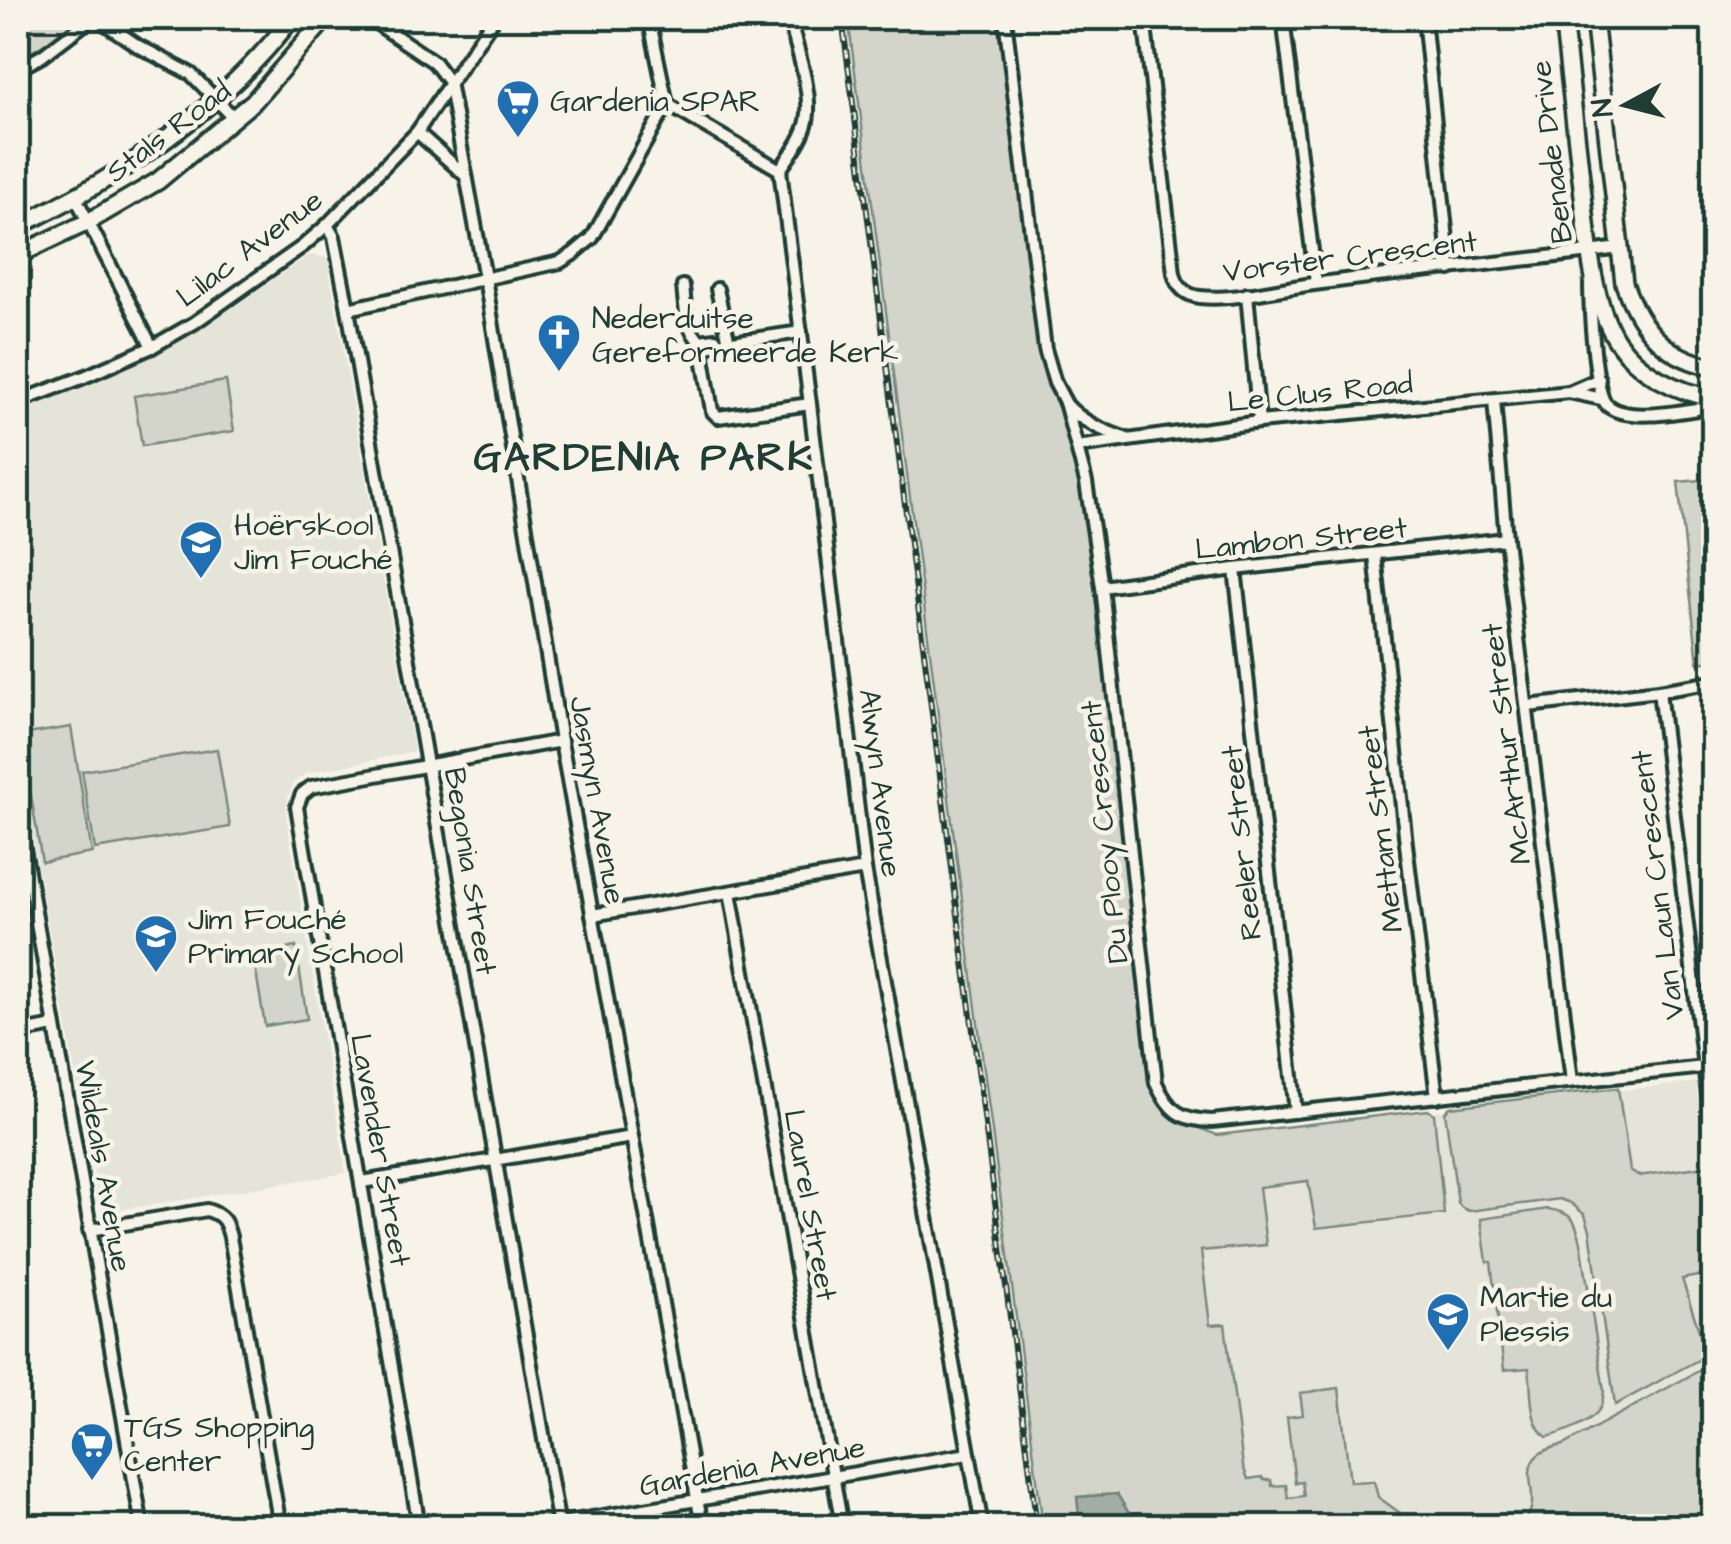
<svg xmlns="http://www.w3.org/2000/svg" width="1731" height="1544" font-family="'Architects Daughter',sans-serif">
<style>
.built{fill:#e5e4d9}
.green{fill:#d3d5ca;stroke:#79897f;stroke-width:2.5}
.water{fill:#a4ada3;stroke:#6f8077;stroke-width:2.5}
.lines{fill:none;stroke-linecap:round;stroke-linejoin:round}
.street-casing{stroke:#1f3d34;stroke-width:18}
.secondary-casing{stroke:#1f3d34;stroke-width:22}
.street{stroke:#f7f3e8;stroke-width:10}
.secondary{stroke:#f7f3e8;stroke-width:15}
.rail-casing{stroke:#1f3d34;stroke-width:6}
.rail{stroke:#f7f3e8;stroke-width:2.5;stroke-dasharray:8;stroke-linecap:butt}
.labels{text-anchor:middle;stroke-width:9;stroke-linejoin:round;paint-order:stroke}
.poi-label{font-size:30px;fill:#1f3d34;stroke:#f7f3e8;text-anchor:start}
.street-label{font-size:30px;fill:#1f3d34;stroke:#f7f3e8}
.district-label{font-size:40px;font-weight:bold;letter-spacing:2.5px;fill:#1f3d34;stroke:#f7f3e8}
</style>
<rect width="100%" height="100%" fill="#f7f3e8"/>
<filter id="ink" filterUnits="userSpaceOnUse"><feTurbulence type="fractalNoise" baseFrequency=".01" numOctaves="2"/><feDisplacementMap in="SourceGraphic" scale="20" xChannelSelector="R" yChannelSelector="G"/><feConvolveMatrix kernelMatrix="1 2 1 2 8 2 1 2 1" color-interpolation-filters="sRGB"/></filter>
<g filter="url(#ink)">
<g class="built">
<path d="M309,255L327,258L414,752L307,773L294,782L288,796L286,815L346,1173L101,1213L18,760V408L102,379L202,328Z"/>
<path d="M1696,1082L1713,1198V1507L1677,1526H1202L1160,1142Z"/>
</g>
<g class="green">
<path d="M18,18H76C63,36 38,49 18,58Z"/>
<path d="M848,18H1001L1040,353L1051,391L1079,454L1084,477L1155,1083L1164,1105L1176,1119L1217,1135L1428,1110L1434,1114L1444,1214L1316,1228L1308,1181L1259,1187L1266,1245L1201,1251L1210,1325L1225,1324L1243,1466L1248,1479L1262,1477L1264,1480H1271L1272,1486L1286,1485L1288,1498L1304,1496L1302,1482L1295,1483L1287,1417L1303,1415L1300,1393L1339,1388L1350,1482L1374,1481L1378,1497L1418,1526H1043Z"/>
<path d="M226,381L234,431L142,446L134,396Z"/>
<path d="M1713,479V663V661L1698,663L1678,482Z"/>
<path d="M71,727L92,853L42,862L21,735Z"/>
<path d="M217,749L230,827L95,849L82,771Z"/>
<path d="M296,947L307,1019L265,1026L253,954Z"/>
<path d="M1618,1088L1630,1171L1639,1176L1711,1165L1714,1191V1273L1682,1279L1707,1355L1615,1405L1590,1230L1585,1215L1571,1203L1560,1199L1469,1211L1462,1208L1458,1203L1445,1112L1450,1107Z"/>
<path d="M1548,1209C1573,1213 1575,1219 1581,1242L1604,1391C1603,1396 1603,1403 1600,1408C1594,1421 1561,1434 1547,1437C1528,1425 1532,1390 1529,1368L1504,1370L1491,1262H1487L1481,1219Z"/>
<path d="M1713,1363V1507L1677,1526H1518C1556,1500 1498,1458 1563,1445Z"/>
</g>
<path class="water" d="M1117,1494L1137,1526H1080L1077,1497Z"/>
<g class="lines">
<g class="street-casing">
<g id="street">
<path d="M97,18L138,46L191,74L235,119"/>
<path d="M369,18L434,62L449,82L485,278L561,741L702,1526"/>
<path d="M1005,18L1045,349L1055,383L1065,402L1086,482L1102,587L1156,1083C1169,1111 1180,1120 1212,1121L1704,1067"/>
<path d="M1144,18L1174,273C1177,287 1185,295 1200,297C1232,301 1281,288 1314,284C1416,270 1518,262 1620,248"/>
<path d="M1283,18L1316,283"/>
<path d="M1424,18L1450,269"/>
<path d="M18,69L42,56L92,18"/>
<path d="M667,104L780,170"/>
<path d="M417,132L466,176"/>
<path d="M780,170L810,404L865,869L982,1526"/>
<path d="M780,170C790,155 803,139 807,121C813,92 796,47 789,18"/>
<path d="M76,198L152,347"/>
<path d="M327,225L334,237L348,309L559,1526"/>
<path d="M1590,283C1590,303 1594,394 1607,405C1628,424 1688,410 1714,406"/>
<path d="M683,286C685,304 685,329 700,341L715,339"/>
<path d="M717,289L728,338"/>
<path d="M1247,294L1259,422"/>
<path d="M348,309L560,262L573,254L592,238L667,104L649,18"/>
<path d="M801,332L711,345L704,350L703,357L712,411L718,417L810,404"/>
<path d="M1569,392L1602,399"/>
<path d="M1494,400L1506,539L1572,1081"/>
<path d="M18,402L84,377L152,347L194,323L303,246L327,225L417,132L494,18"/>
<path d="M1065,403C1081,422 1104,431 1127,439"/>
<path d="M1077,447L1259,422L1569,392L1599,379"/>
<path d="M1375,555L1406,844L1437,1097"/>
<path d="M1235,569L1296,1112"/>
<path d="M1102,587L1235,569L1506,539"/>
<path d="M1659,691L1704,1067L1714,1132"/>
<path d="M1528,706L1659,691L1714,682"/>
<path d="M18,814L142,1526"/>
<path d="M730,892L842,1526"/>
<path d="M592,915L865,869"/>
<path d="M18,1033L54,1026"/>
<path d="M362,1182L632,1137"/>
<path d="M89,1230L207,1210C223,1215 226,1221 230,1237L280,1526"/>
<path d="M419,1526L297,807L302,794L311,787L561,741"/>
<path d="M544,1526L968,1454"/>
</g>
</g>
<g class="secondary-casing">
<g id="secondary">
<path d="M1563,18C1569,71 1575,124 1581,178C1587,226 1590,300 1617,341C1639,373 1676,392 1714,398"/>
<path d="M1594,18L1624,283C1639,328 1666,359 1714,367"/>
<path d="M18,226C123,176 220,111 292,18"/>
<path d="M18,255L88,222L158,181L254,101L326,18"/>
</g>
</g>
<use href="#street" class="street"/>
<use href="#secondary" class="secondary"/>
<g class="rail-casing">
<path id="rail" d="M842,18L1037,1526"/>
</g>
<use href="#rail" class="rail"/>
</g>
</g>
<defs>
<g id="supermarket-pin" transform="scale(2.25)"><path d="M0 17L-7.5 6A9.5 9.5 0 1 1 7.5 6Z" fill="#1f6fb2" stroke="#f7f3e8"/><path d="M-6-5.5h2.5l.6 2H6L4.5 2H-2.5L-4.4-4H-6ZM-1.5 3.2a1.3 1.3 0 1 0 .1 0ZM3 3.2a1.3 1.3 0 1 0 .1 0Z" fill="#fff"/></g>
<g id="church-pin" transform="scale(2.25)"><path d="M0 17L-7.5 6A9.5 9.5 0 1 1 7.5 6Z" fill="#1f6fb2" stroke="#f7f3e8"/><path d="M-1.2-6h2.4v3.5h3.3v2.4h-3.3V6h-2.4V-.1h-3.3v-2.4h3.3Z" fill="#fff"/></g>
<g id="school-pin" transform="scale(2.25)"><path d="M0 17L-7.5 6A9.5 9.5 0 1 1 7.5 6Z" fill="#1f6fb2" stroke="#f7f3e8"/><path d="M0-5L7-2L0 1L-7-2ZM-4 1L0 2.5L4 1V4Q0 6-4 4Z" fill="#fff"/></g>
</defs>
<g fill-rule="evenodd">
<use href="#supermarket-pin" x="518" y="101"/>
<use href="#church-pin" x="559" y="335"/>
<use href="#school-pin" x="201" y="542"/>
<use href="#school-pin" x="156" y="936"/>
<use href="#school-pin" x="1448" y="1314"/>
<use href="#supermarket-pin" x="92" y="1444"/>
</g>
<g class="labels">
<g class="poi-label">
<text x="550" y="111">Gardenia SPAR</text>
<text x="592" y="328">Nederduitse<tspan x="592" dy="34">Gereformeerde Kerk</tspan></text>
<text x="234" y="535">Hoërskool<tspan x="234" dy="34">Jim Fouché</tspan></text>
<text x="188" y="929">Jim Fouché<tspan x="188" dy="34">Primary School</tspan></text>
<text x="1480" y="1307">Martie du<tspan x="1480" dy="34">Plessis</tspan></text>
<text x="124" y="1437">TGS Shopping<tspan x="124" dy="34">Center</tspan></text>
</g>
<g class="street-label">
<text transform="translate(168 131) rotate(-37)" y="10">Stals Road</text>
<text transform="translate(1551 152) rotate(-97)" y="10">Benade Drive</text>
<text transform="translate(249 248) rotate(-37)" y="10">Lilac Avenue</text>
<text transform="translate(1350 256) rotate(-7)" y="10">Vorster Crescent</text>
<text transform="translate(1320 392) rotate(-6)" y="10">Le Clus Road</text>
<text transform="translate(1301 538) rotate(-6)" y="10">Lambon Street</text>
<text transform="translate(1506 744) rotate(-97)" y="10">McArthur Street</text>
<text transform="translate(881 783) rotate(83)" y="10">Alwyn Avenue</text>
<text transform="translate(598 800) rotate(80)" y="10">Jasmyn Avenue</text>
<text transform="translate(1380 829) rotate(-97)" y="10">Mettam Street</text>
<text transform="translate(1104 832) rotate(-96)" y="10">Du Plooy Crescent</text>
<text transform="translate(1241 843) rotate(-96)" y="10">Reeler Street</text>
<text transform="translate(471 871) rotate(81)" y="10">Begonia Street</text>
<text transform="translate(1657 885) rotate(-97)" y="10">Van Laun Crescent</text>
<text transform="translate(381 1150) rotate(80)" y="10">Lavender Street</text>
<text transform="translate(104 1166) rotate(80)" y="10">Wildeals Avenue</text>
<text transform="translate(811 1205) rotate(80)" y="10">Laurel Street</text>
<text transform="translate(752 1466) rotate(-10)" y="10">Gardenia Avenue</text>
</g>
<g class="district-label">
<text x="644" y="470">GARDENIA PARK</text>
</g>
</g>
<rect width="1731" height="1544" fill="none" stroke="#f7f3e8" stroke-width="60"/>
<rect x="30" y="30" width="1671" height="1484" fill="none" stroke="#1f3d34" stroke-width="4" filter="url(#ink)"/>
<g transform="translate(1626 105) rotate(263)" stroke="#f7f3e8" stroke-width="8" paint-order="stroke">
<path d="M0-8L18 38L0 25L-18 38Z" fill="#1f3d34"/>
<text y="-15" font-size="28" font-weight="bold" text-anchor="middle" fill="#1f3d34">N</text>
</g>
</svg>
